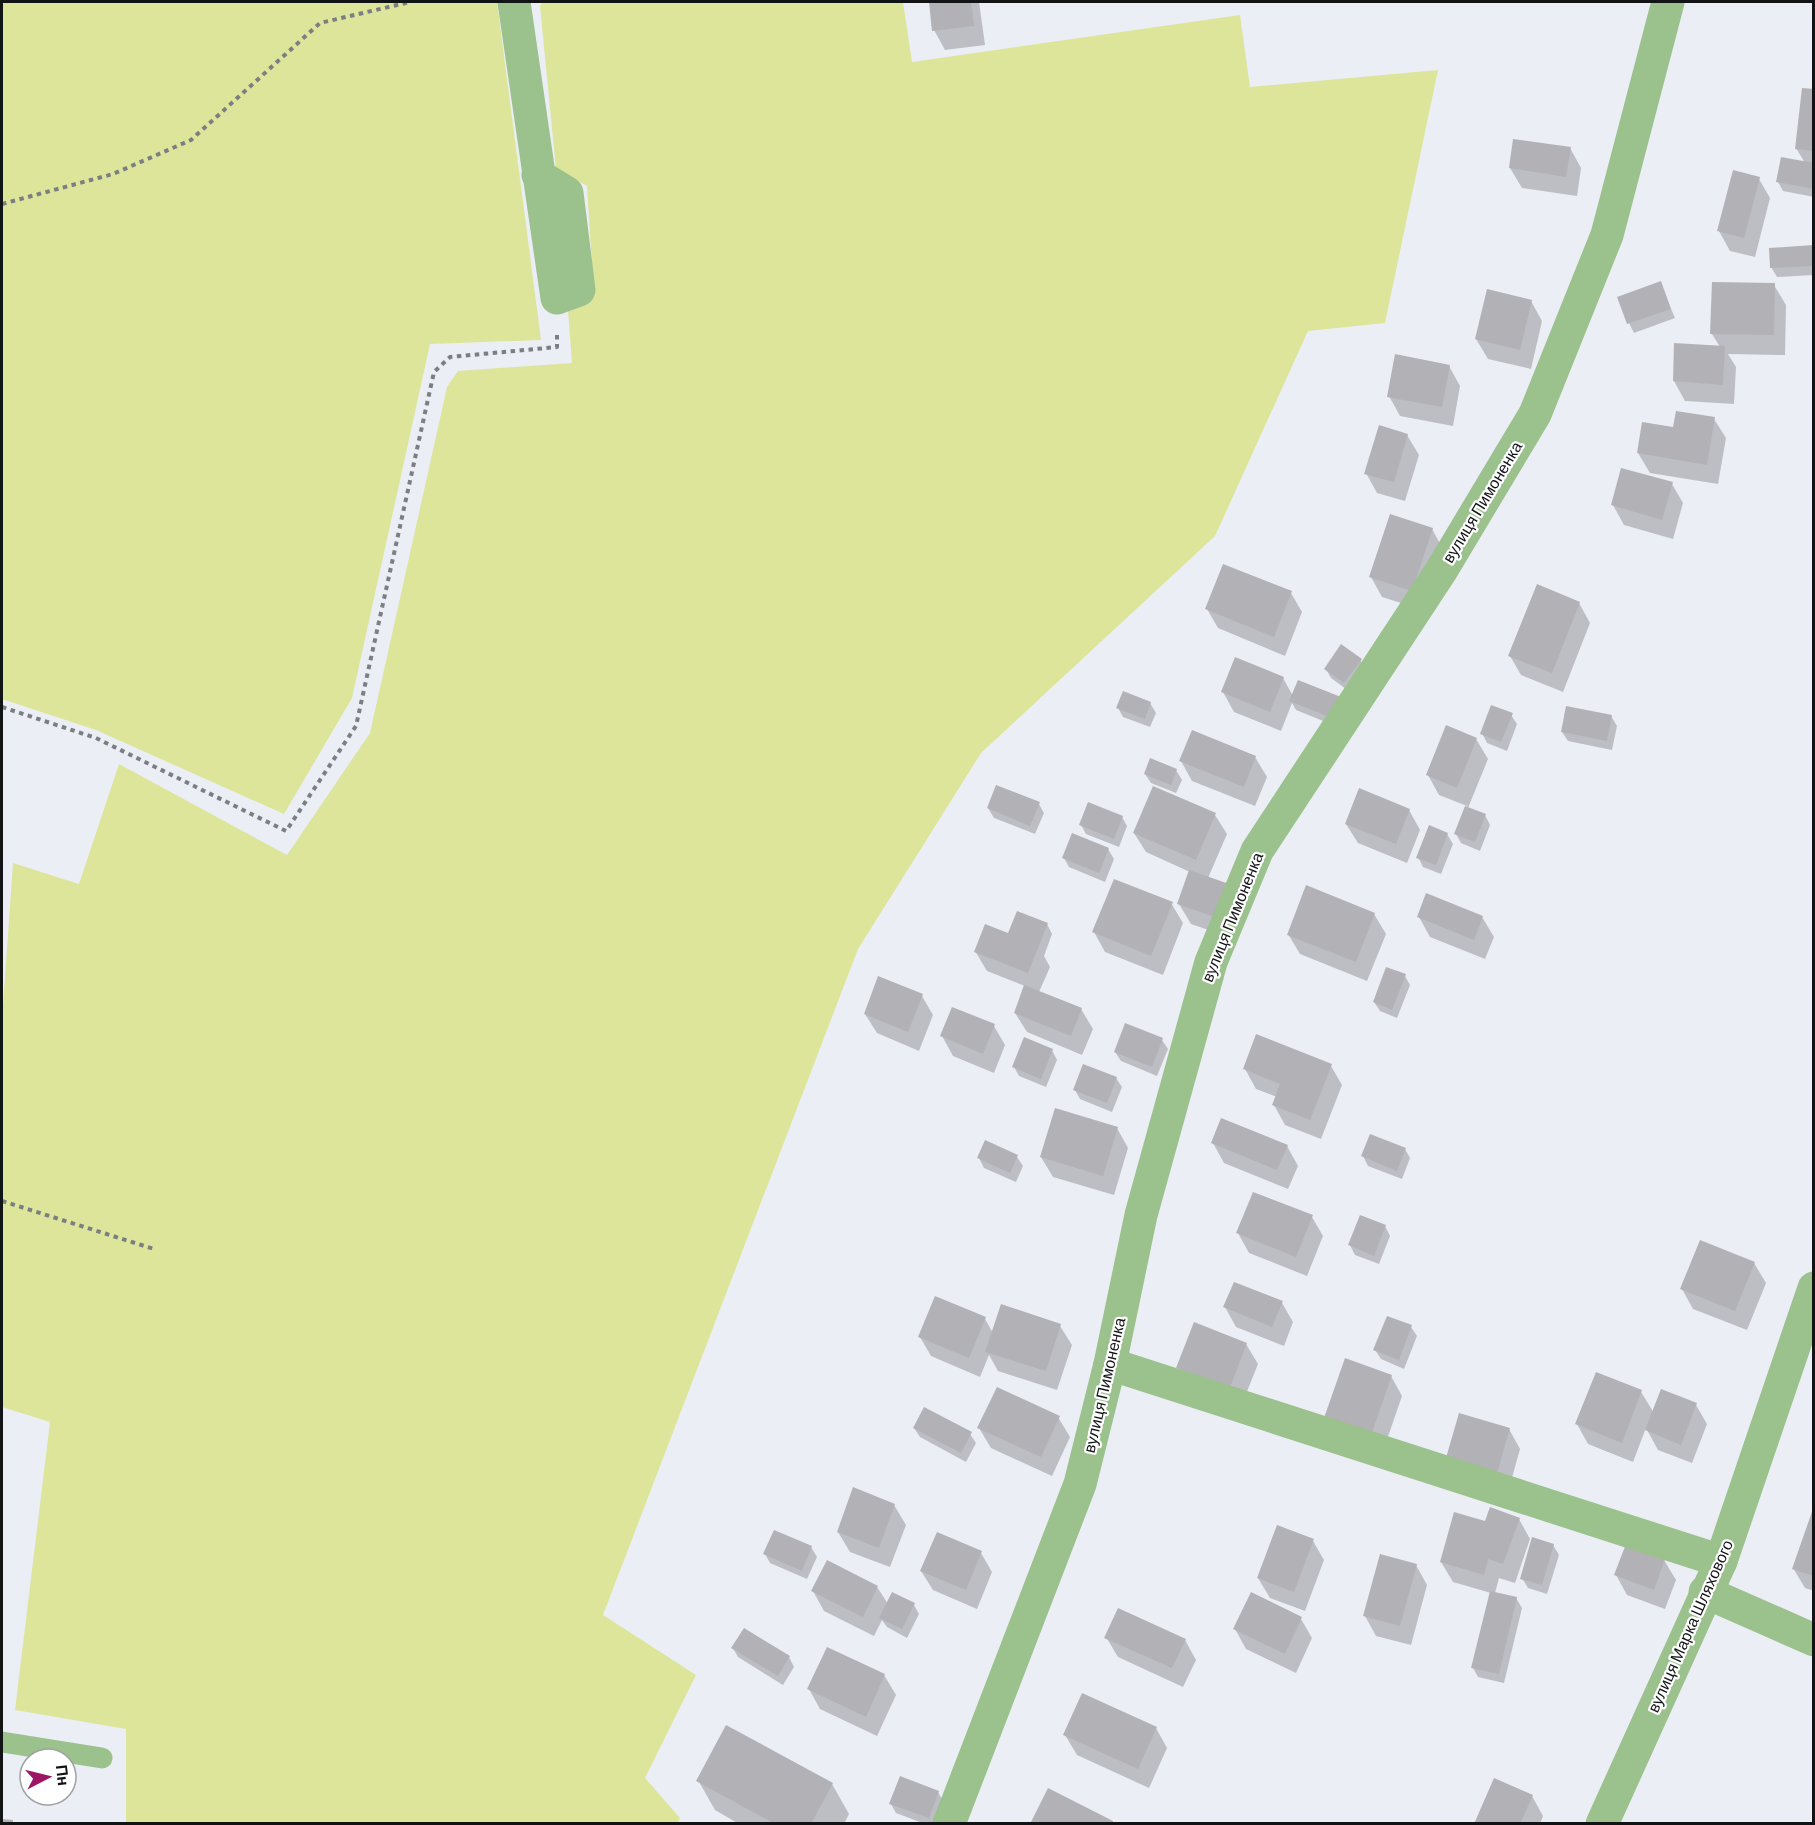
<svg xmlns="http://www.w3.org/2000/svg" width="1815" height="1825" font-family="Barlow,sans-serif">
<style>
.green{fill:#dde59b}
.shadow{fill:#0003}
.building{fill:#b2b1b6}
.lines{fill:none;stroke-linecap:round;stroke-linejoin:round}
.path{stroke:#7c7e82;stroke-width:4;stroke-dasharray:4.5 4.5;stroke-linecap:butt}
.service{stroke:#9bc18d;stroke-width:21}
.minor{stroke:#9bc18d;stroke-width:33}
.labels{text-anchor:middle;stroke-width:4.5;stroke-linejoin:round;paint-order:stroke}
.street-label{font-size:16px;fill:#121315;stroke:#fff}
</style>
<rect width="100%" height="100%" fill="#ebeef4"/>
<g class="green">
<path d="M2,2H497L541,340L430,344L352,698L284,814L96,730L2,699Z"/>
<path d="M542,2H903L912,62L1240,15L1250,87L1438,70L1385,323L1308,331L1215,536L981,753L858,949L603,1615L696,1675L645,1778L680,1818L678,1823H126V1729L15,1710L50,1422L2,1407V1020L13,863L79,884L119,764L287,855L370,733L447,387L458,371L572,363L568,310L594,296L587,186L556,169L540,6Z"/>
</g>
<g class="shadow">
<path d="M930,2H979L985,45L945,50L934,30Z"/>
<path d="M1814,91V197L1783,191L1778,182L1805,163L1796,148Z"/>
<path d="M1570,148L1581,168L1577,196L1522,188L1510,168Z"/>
<path d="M1759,179L1770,198L1755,257L1730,251L1719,231Z"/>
<path d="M1812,247L1814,275L1777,277L1771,267Z"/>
<path d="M1660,283L1675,318L1634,333L1629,323Z"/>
<path d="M1774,285L1786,305L1785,355L1728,354L1736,367L1734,404L1685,401L1674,381L1720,347L1712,334Z"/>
<path d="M1531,301L1542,321L1531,369L1488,359L1476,339Z"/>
<path d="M1449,366L1460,386L1453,426L1400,416L1389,396Z"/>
<path d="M1714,419L1726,438L1718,484L1650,473L1638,453L1674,429Z"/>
<path d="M1407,435L1419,455L1405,501L1377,493L1366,473Z"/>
<path d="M1672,484L1683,503L1673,539L1624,525L1613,505Z"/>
<path d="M1432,529L1443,549L1423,610L1382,597L1371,577Z"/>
<path d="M1291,593L1302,612L1285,656L1218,628L1207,609Z"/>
<path d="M1579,603L1590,623L1563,692L1521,675L1510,656Z"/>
<path d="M1360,660L1366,669L1350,692L1331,678L1326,669Z"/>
<path d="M1283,678L1293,696L1340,698L1338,727L1296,710L1292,703L1281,731L1234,712L1223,692Z"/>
<path d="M1150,703L1156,713L1150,727L1123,717L1118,708Z"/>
<path d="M1511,715L1517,724L1507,751L1487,743L1482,733Z"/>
<path d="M1611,716L1617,726L1612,750L1568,741L1562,732Z"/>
<path d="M1476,739L1488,759L1468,808L1485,815L1490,825L1480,851L1461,843L1456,834L1467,806L1439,795L1428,775Z"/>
<path d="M1255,757L1267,777L1255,806L1192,781L1181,761Z"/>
<path d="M1176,770L1182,780L1176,793L1151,783L1145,774Z"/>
<path d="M1154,788L1215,815L1227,834L1208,878L1232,938L1191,924L1179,904L1190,872L1146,852L1134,833Z"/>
<path d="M1039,804L1044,813L1035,834L994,818L988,808Z"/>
<path d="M1409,810L1420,830L1407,863L1358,843L1346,824Z"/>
<path d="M1122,817L1127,826L1119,847L1086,834L1081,825Z"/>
<path d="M1447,834L1453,844L1441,874L1423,867L1418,857Z"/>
<path d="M1108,849L1114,859L1105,882L1069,867L1064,858Z"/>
<path d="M1171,903L1183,923L1163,975L1105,952L1094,932Z"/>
<path d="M1374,914L1386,934L1367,981L1300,954L1288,934Z"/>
<path d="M1419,917H1482L1494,937L1485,959L1430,937Z"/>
<path d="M1047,924L1052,934L1044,956L1050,967L1039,992L1081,1009L1093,1029L1082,1055L1027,1032L1015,1013L1025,986L987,971L975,951L1009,935Z"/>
<path d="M1405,976L1410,985L1397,1018L1380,1011L1374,1002Z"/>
<path d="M922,996L933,1015L919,1051L877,1033L865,1014Z"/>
<path d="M994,1026L1005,1045L994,1073L953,1056L942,1036Z"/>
<path d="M1162,1040L1168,1049L1157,1076L1121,1061L1115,1052Z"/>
<path d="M1052,1050L1057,1060L1046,1087L1019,1076L1014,1067Z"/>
<path d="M1331,1066L1342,1085L1321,1139L1285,1125L1274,1105L1277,1097L1256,1089L1245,1069Z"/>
<path d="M1116,1078L1122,1087L1112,1112L1080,1099L1075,1090Z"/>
<path d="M1117,1128L1128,1148L1114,1195L1053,1177L1041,1157Z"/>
<path d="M1213,1143L1287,1146L1298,1166L1288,1189L1224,1163Z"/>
<path d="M1405,1149L1410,1158L1402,1179L1368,1166L1363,1156Z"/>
<path d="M1017,1157L1023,1166L1016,1182L984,1168L979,1158Z"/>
<path d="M1312,1217L1323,1236L1307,1276L1249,1253L1238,1233Z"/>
<path d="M1385,1226L1390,1236L1379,1264L1355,1255L1350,1245Z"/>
<path d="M1754,1263L1766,1283L1747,1330L1693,1309L1682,1289Z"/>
<path d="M1282,1303L1293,1322L1284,1346L1236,1327L1225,1307Z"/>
<path d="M985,1319L993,1333L1060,1326L1072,1345L1057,1390L998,1371L989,1355L980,1377L931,1356L920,1337Z"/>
<path d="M1411,1327L1417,1336L1404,1369L1381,1359L1375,1350Z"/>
<path d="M1246,1344L1258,1364L1240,1409L1189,1388Z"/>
<path d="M1391,1376L1402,1396L1382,1454L1337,1437Z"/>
<path d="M1641,1392L1654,1413L1696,1405L1707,1424L1692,1463L1658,1450L1646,1428L1633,1462L1588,1444L1577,1424Z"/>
<path d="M1058,1417L1070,1437L1052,1476L991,1448L979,1428Z"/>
<path d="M914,1428L970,1434L976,1443L966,1462L920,1437Z"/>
<path d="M1509,1429L1520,1449L1508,1492L1459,1478Z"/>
<path d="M894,1505L906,1525L890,1567L850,1552L838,1532Z"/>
<path d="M1814,1509V1591L1805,1588L1793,1568Z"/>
<path d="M1519,1519L1530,1539L1515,1583L1499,1578L1495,1593L1516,1598L1522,1608L1504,1683L1478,1677L1473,1668L1491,1593L1453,1582L1441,1562L1486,1522Z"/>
<path d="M1313,1541L1324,1560L1305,1611L1270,1598L1258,1578Z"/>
<path d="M1553,1545L1559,1555L1547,1594L1528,1588L1522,1578Z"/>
<path d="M811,1547L817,1557L807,1579L770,1563L765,1554Z"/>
<path d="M981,1553L992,1572L977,1609L933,1590L921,1571Z"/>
<path d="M1664,1560L1676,1580L1665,1609L1627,1595L1616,1575Z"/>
<path d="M1416,1565L1427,1585L1411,1645L1376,1636L1365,1616Z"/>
<path d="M877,1587L888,1604L914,1605L919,1614L907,1638L887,1627L882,1620L874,1636L824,1611L813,1591Z"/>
<path d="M1301,1619L1312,1638L1296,1673L1246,1649L1235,1629Z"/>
<path d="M1106,1637L1185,1640L1196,1660L1183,1687L1118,1657Z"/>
<path d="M733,1648L789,1657L794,1667L783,1685L738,1657Z"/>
<path d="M884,1675L896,1695L877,1736L820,1709L809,1689Z"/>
<path d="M1156,1728L1167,1748L1149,1788L1077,1755L1065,1735Z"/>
<path d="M698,1780L832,1784L849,1814L844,1824H739L715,1810Z"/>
<path d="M938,1792L943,1801L935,1824H925L896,1813L891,1804Z"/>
<path d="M1532,1796L1543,1816L1540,1824H1475Z"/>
</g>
<g class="building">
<path d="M929,2H971L974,26L932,31Z"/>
<path d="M1802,88L1814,89V151L1795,149Z"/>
<path d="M1513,139L1571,147L1566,177L1509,168Z"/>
<path d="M1781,157L1814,163V189L1776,182Z"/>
<path d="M1733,170L1760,177L1744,238L1717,231Z"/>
<path d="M1813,245L1814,266L1770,268L1769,248Z"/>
<path d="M1661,281L1671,309L1627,324L1617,297Z"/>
<path d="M1712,282L1775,283L1774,335L1710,334Z"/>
<path d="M1487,289L1532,300L1520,350L1475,339Z"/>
<path d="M1674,343L1725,346L1723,385L1673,381Z"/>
<path d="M1395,354L1450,365L1442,407L1387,397Z"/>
<path d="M1676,411L1715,417L1707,465L1637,453L1642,422L1673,427Z"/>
<path d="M1379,425L1408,434L1394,482L1364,474Z"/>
<path d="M1621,468L1673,482L1662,520L1611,505Z"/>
<path d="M1390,514L1433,528L1412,591L1369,577Z"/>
<path d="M1223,564L1292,591L1274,637L1205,609Z"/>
<path d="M1537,584L1580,602L1552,673L1508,656Z"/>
<path d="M1341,644L1362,659L1344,683L1324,669Z"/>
<path d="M1235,657L1284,677L1270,712L1221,692Z"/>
<path d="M1298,680L1341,697L1332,718L1289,701Z"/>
<path d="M1123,691L1151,702L1145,719L1116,708Z"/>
<path d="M1491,705L1513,713L1501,742L1480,734Z"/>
<path d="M1566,706L1612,715L1607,741L1561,732Z"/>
<path d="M1446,725L1477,738L1457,788L1426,775Z"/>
<path d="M1192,730L1256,756L1244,787L1179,761Z"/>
<path d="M1150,758L1177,769L1171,785L1144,774Z"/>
<path d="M996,785L1040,802L1030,826L987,808Z"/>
<path d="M1153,786L1216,813L1196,860L1133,833Z"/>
<path d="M1359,788L1410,809L1396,844L1345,824Z"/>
<path d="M1088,802L1123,816L1114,839L1079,825Z"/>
<path d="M1465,806L1486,814L1475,842L1454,834Z"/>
<path d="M1429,825L1448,833L1436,865L1416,858Z"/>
<path d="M1072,833L1109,848L1099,873L1062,858Z"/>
<path d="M1189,870L1232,885L1221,919L1177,904Z"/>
<path d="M1114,879L1173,902L1151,956L1092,932Z"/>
<path d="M1306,885L1375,913L1356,962L1287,935Z"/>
<path d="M1426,893L1483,916L1474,940L1417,917Z"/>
<path d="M1017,911L1048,923L1028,973L974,952L985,924L1008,933Z"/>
<path d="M1386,967L1406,974L1392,1010L1373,1002Z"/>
<path d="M878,976L923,994L908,1032L864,1014Z"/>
<path d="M1024,985L1082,1008L1071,1036L1014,1013Z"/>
<path d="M952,1007L995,1024L983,1054L940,1036Z"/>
<path d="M1125,1023L1163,1038L1152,1067L1114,1052Z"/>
<path d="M1256,1034L1332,1064L1310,1120L1272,1105L1280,1084L1243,1069Z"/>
<path d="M1024,1037L1053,1049L1041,1079L1012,1067Z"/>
<path d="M1083,1064L1117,1077L1107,1103L1073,1090Z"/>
<path d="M1055,1108L1118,1127L1103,1176L1040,1157Z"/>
<path d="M1221,1118L1288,1145L1277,1170L1211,1143Z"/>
<path d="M1370,1134L1406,1148L1397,1171L1361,1156Z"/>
<path d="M985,1140L1018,1155L1010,1173L977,1158Z"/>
<path d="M1253,1192L1313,1215L1296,1257L1236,1233Z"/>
<path d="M1360,1215L1386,1225L1374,1256L1348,1245Z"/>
<path d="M1700,1240L1755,1262L1735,1311L1680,1289Z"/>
<path d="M1234,1282L1283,1301L1272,1327L1223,1307Z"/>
<path d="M935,1296L986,1317L969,1358L918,1337Z"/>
<path d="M1001,1304L1061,1324L1046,1371L985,1352Z"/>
<path d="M1387,1316L1412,1325L1399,1360L1373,1350Z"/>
<path d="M1194,1322L1247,1343L1229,1390L1176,1368Z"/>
<path d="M1345,1358L1392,1375L1371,1435L1324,1418Z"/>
<path d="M1596,1372L1642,1390L1622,1443L1575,1424Z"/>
<path d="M997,1387L1060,1416L1041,1457L977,1428Z"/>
<path d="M1661,1389L1697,1403L1681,1445L1645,1430Z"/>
<path d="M924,1407L972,1432L961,1453L913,1428Z"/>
<path d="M1459,1413L1510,1428L1497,1473L1446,1458Z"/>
<path d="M853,1487L895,1504L879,1548L837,1532Z"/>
<path d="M1814,1506V1576L1792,1569Z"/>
<path d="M1490,1507L1520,1518L1503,1564L1488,1559L1484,1575L1440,1562L1454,1512L1485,1521Z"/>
<path d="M1277,1525L1314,1539L1294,1592L1257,1578Z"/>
<path d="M774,1530L812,1546L802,1571L763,1554Z"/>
<path d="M937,1532L982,1551L966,1590L920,1571Z"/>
<path d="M1532,1537L1554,1544L1542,1585L1520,1579Z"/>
<path d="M1626,1544L1665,1559L1654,1590L1614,1575Z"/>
<path d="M1380,1554L1417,1564L1400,1626L1363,1616Z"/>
<path d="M827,1560L878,1586L863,1617L811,1591Z"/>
<path d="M1490,1591L1517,1597L1499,1674L1471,1668Z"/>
<path d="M892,1592L915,1603L902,1629L879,1618Z"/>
<path d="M1251,1592L1302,1617L1285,1654L1233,1629Z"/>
<path d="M1118,1608L1186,1639L1172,1668L1104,1638Z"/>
<path d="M744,1628L790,1656L778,1676L731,1648Z"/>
<path d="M827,1647L885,1674L866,1717L807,1689Z"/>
<path d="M1082,1693L1157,1727L1138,1769L1063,1735Z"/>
<path d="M726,1725L833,1783L811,1824H775L696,1781Z"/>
<path d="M900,1776L939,1791L929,1818L889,1804Z"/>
<path d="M1494,1778L1533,1795L1520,1824H1474Z"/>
<path d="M1048,1788L1113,1821L1112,1824H1030Z"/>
<path d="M2,1819L13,1820V1824H2Z"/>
</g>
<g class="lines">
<g class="path">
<path d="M2,204L113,174L191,140L320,23L410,2"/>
<path d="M2,707L96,738L286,831L356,726L434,372L450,357L557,347V332"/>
<path d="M2,1201L154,1249"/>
</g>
<path class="service" d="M2,1742L102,1758"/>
<g class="minor">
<path d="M514,2L557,298L579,290L567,193L538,175"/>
<path d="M1110,1364L1721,1561"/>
<path d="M1705,1592L1814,1640"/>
<path d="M949,1824L1080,1484L1110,1364L1141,1215L1211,962L1257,851L1441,571L1535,414L1607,235L1668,2"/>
<path d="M1602,1824L1721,1561L1814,1288"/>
</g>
</g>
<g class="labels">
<g class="street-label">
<text transform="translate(1482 502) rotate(-59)" y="6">вулиця Пимоненка</text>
<text transform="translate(1232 917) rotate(-68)" y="6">вулиця Пимоненка</text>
<text transform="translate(1104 1385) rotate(-77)" y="6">вулиця Пимоненка</text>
<text transform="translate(1690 1626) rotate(-66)" y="6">вулиця Марка Шляхового</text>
</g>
</g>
<rect width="1815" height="1825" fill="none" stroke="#121315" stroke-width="6"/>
<g transform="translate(48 1777) rotate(83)"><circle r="28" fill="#ffffff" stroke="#a0a1a1" stroke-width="1.5"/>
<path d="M0-4.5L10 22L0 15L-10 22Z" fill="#9d1565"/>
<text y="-9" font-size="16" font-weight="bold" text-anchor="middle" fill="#121315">Пн</text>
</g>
</svg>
